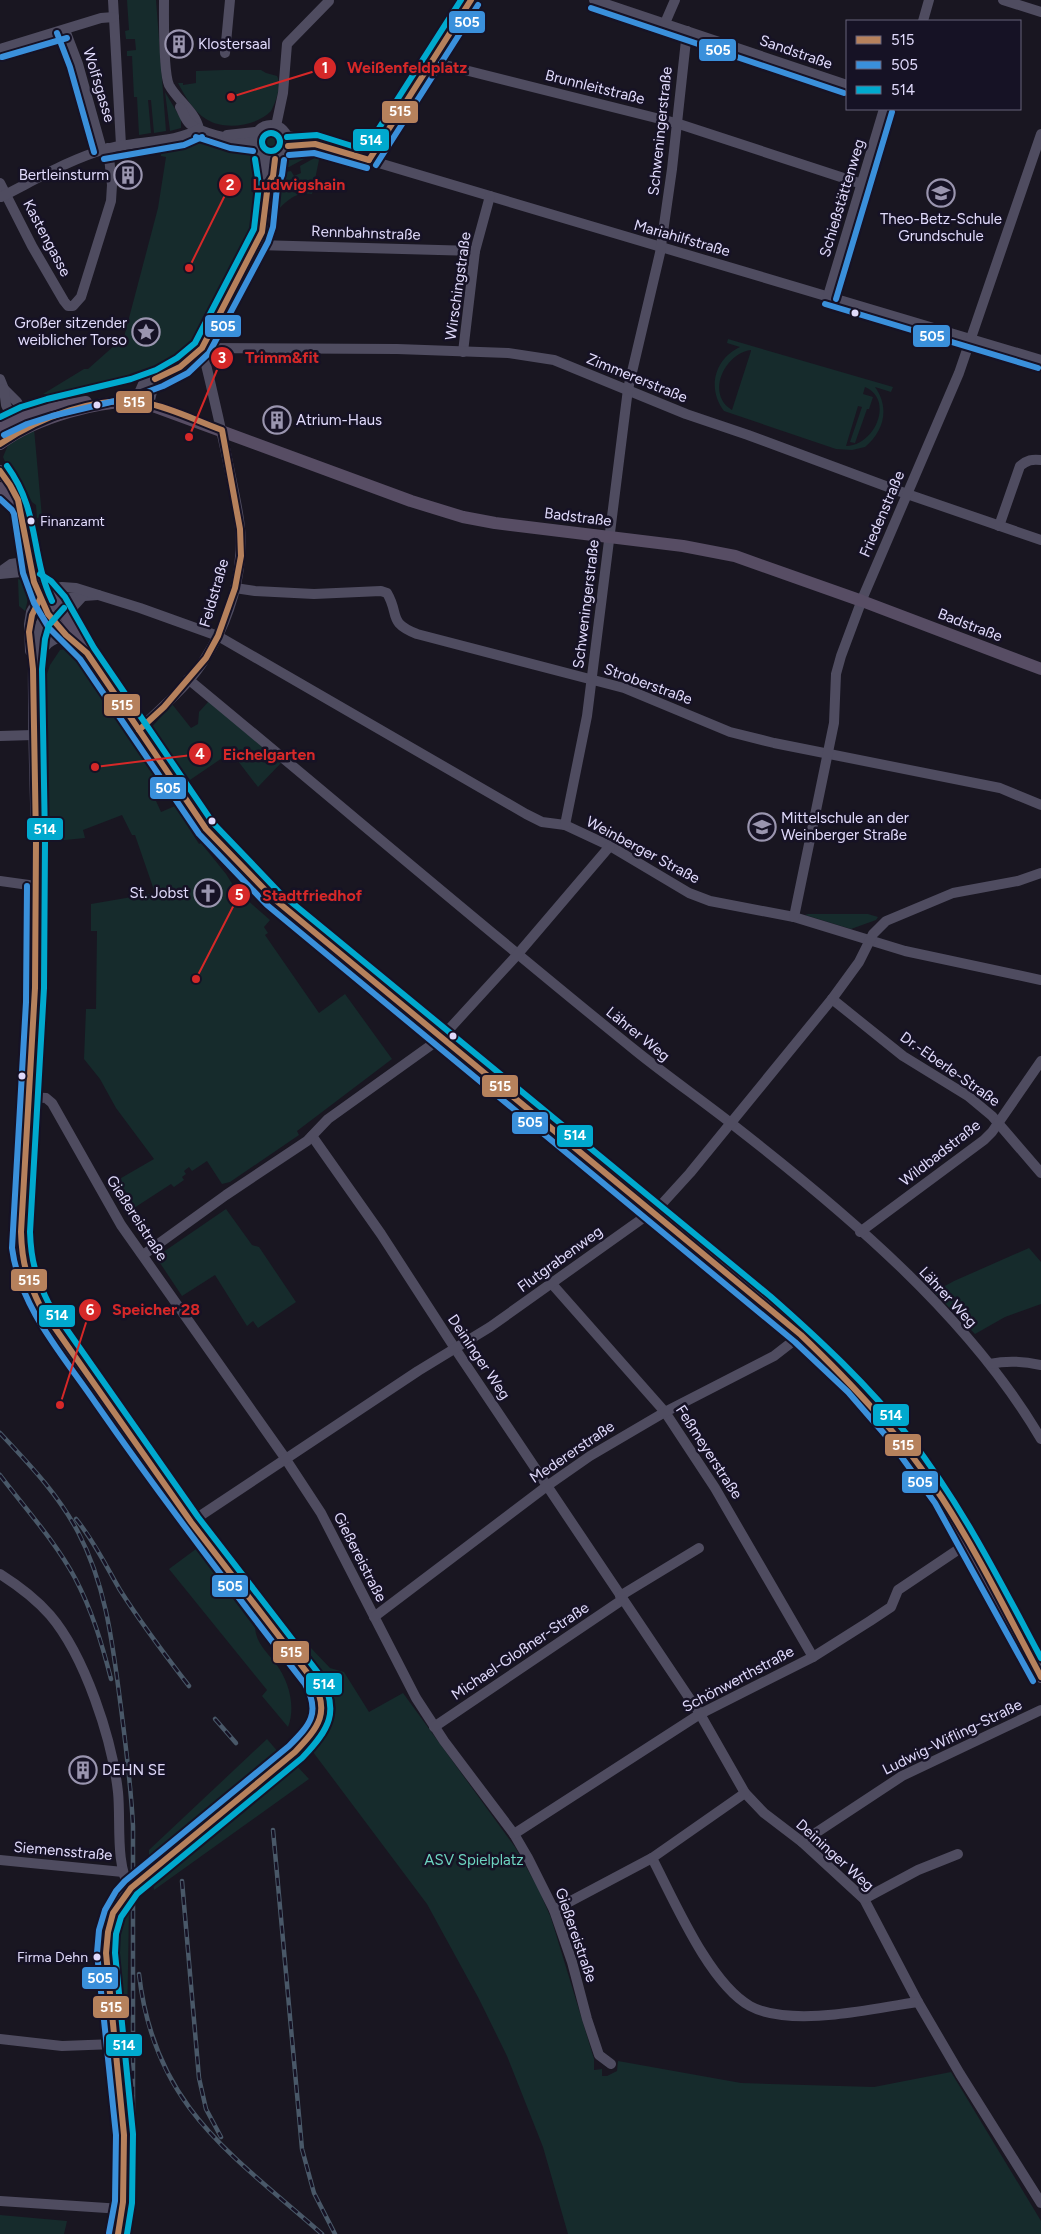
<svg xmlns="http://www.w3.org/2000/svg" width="1041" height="2234" font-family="Figtree,sans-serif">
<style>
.green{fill:#162b2c;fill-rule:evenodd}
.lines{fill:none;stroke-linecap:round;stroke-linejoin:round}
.minor{stroke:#4f4c60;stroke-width:10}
.major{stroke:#574d64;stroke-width:12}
.rail-casing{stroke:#495868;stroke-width:4.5}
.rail{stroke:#161225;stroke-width:2.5;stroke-dasharray:8;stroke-linecap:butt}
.bus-1-casing{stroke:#161225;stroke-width:10}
.bus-2-casing{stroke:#161225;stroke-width:10}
.bus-3-casing{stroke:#161225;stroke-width:10}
.bus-1{stroke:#b6815c;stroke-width:6}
.bus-2{stroke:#3a90db;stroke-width:6}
.bus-3{stroke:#00a9ce;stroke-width:6}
.bus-dot{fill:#e0dafb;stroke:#161225;stroke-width:2}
.labels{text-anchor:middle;stroke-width:5;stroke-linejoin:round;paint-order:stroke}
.bus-label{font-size:14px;fill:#e0dafb;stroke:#161225;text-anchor:start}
.poi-label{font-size:15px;fill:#e0dafb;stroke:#161225;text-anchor:start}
.street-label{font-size:15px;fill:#e0dafb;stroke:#161225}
.park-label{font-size:15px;fill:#6dd4c0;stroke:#161225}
.leader{fill:none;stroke:#d62828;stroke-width:2}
.callout-dot{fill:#d62828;stroke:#161225;stroke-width:2}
.mark-label{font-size:15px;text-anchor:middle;font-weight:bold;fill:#fff}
.callout-label{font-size:16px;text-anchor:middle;font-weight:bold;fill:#d62828;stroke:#161225;stroke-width:5;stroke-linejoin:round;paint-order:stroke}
.line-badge{stroke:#161225;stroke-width:2}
.badge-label{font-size:14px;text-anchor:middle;font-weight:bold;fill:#fff}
</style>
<rect width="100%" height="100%" fill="#191621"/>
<g class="green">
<path d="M127,0H156L166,131L154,133L151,100H148L151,133L139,135L137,97H134L132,56H127V51L136,50L135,39H126L125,31L129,30Z"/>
<path d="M224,70H261L266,73L277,76C282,85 276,102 271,111C257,126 224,131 206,119C193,111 185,96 178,83H183V85L196,83V71Z"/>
<path d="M165,92L181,119V128L170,131Z"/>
<circle cx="270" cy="142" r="10"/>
<path d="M183,143H221L244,148L258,166V170L257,224L254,232L203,328L183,354L166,366L142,377L73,396L43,394L84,369H88L124,337L158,208L166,157L161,156V146Z"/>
<path d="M304,150L315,153L289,167L280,168C284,159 294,150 304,150Z"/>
<path d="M320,155L312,194C296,191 286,201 276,212L279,173L291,171L294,176L301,173L300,166Z"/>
<path d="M728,339L893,387L891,392L875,387C890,408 884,431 865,447L852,450L836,449L724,411C707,389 714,359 740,347L727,343ZM751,350V351L732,410C705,394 725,353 751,350ZM865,387C894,399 876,445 846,446L858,406L862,407L850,442L855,443L867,409H869L873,397L863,394Z"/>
<path d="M34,429L42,517L37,518L36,505L32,502L24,486L7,466L3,457L8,445Z"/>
<path d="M18,579L23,581C30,591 28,601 25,611L19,606Z"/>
<path d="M66,649L75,654L163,790L167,791L171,795L156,801L161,812L175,806L199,844L201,843L226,874L236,890L270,920L264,927L268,933L265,935L319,1013L345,994L392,1059L297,1131L299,1135L230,1182L222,1184L207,1161L192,1171L189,1167L184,1171L186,1174L182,1177L184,1180L174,1187L171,1184L134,1208L116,1181L154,1159L116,1108L100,1079L84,1059L86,1009H96L97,931H91V904L155,893L135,835H132L122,815L83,830L85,838L45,842L42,689L50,665L60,650Z"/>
<path d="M209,701L281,763L258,787L231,752L187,782L151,728L172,704L191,728L198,724L199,712Z"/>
<path d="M808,914H868L878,917L876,920L851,929L805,915Z"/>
<path d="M226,1209L252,1245L259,1247L296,1302L258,1328L253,1321L247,1326L215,1275L182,1296L156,1257Z"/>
<path d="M1029,1248L1041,1262V1304L1005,1317L975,1334L934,1292L954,1281Z"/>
<path d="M196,1549L255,1628C256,1643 267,1652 276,1664C289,1681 296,1707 288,1727L262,1696L267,1690L169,1569Z"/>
<path d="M310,1647L330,1668L344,1672L369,1712L403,1693L515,1847L538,1888L551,1918L594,2059V2070L602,2069V2076H607L617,2071L618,2061L741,2083L874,2087L951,2072L1041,2221V2234H568L543,2147L507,2056L479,1999L427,1904L313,1752C351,1711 336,1691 306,1652Z"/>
<path d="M267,1739L279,1753L149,1857V1850Z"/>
<path d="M296,1765L309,1779L154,1890L153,1884Z"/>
<path d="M129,1909L127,2028L129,2136L120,2043L123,2031C119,1991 104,1943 129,1909Z"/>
<path d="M0,2215L67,2221L64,2234H0Z"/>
</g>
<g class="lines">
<g class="minor">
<path d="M113,0L121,145"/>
<path d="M164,0C164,18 163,71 169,85C177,100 195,111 199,129"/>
<path d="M594,0L847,85"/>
<path d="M1003,0L1041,12"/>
<path d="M923,21L929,0"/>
<path d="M665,23L675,0"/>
<path d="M65,30L78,64L102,150"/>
<path d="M0,49L101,18L114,17"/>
<path d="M225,53L230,0"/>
<path d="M433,62L676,123L862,184"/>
<path d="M180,107C183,112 185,120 190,124C205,136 235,139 254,142"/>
<circle cx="271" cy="142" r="17"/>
<path d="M276,126L283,93L287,44L329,1L328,0"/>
<path d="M227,135L255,132"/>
<path d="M287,136L305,139L315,144L1041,360"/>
<path d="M288,146L314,144"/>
<path d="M264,158L265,175L268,184"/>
<path d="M369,160L471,0"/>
<path d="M0,183L32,246L64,301L68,306H73L81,297L111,201L112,185L108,148"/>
<path d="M1,197C35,180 70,159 106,149C132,141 178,143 199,129"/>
<path d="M257,245L475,251"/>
<path d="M828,296L884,109"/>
<path d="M463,352L475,251L490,196"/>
<path d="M0,379L4,389L17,402L31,425"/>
<path d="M4,389L6,405L19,431"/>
<path d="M135,402L143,384C165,373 184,369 202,348L262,232L268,184L273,176L275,159"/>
<path d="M149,404L155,379"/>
<path d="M999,526L1020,466C1027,460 1032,459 1041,460"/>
<path d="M0,572L11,564L30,561"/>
<path d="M0,574L32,571"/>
<path d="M235,588L255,591L314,594L381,591L387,593C400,615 387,622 417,634L624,688L730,732L774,743L1000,788L1041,805"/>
<path d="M98,595C74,596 51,597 41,623C31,647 33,676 33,701C33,748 35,795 36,842C38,972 30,1102 21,1232L22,1257L27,1279L41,1308L191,1522L312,1679C319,1691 325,1704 321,1718C314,1744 253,1787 231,1805C198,1833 165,1860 131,1888C109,1909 105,1934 106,1964C113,2049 137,2151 118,2234"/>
<path d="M73,626V607L83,596"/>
<path d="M30,651L29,624L31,612L36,603L48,590L62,587L76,588L140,608L218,636L526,814L542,822L565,825L610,846L689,893L710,901L794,917L905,951L1041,980"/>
<path d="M35,664C42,648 51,634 70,639"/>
<path d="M188,679C338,803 485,929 636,1051C667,1076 700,1099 732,1124C844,1211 969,1316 1041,1439"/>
<path d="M139,730C162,706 189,686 206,657C224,629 238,591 240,557C243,532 237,507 232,482C223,437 213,393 202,348L397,349L508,353L554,360L686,414L748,435L907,494L1041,540"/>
<path d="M0,736L33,735"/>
<path d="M565,825L587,716L628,389L660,253L672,169L687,31"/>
<path d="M0,881L36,886"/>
<path d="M794,917L834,723L836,674L841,656L863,597L959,373L1041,134"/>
<path d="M832,999L903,1056L968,1096L992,1116L1041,1173"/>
<path d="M30,1097L46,1098L52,1103L121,1225L283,1455L321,1513L416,1698L444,1741L514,1834L528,1858L554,1910L572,1962L587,2019L599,2055L611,2064"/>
<path d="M312,1136L381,1234L458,1353L700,1714L745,1793L764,1813L802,1842L864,1899L918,2002L960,2074L1041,2203"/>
<path d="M860,1232L984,1140L992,1132L1041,1061"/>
<path d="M143,1255L226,1195L307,1141L328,1119L441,1038L517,955L610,846"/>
<path d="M552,1284L665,1412L715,1488L813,1657"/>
<path d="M990,1364C1008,1360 1023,1361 1041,1365"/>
<path d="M191,1522L418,1371L490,1327L660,1206L690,1173L832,999L859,962L873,934L886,921L953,893L1018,881L1041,873"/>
<path d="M0,1574C19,1586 36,1599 50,1615C85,1656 112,1739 118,1792C121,1822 115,1863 130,1889"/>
<path d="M620,1596L699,1548"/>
<path d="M374,1617L547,1486L590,1456L665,1412L774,1356L801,1335"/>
<path d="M434,1727L622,1600"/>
<path d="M514,1834L700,1714L813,1657L870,1621L891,1607L898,1590L968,1543"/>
<path d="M802,1842L902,1776L1041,1710"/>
<path d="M652,1858C674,1900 709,1983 750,2006C759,2011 772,2014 782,2015C825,2020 876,2008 918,2002"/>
<path d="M0,1860L123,1872"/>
<path d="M864,1899L918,1870L958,1854"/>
<path d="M554,1910L652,1858L745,1793"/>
<path d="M0,2039L62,2046L115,2044"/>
<path d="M0,2201L122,2209"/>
</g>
<g class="major">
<path d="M0,427L28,413L86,402"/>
<path d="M0,444C33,419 103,397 145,403L411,501L463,517L495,523L683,546L735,556L862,601L1041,669"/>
<path d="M0,471C24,496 24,527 30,559C36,596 52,627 82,649"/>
<path d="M0,488L16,502"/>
<path d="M35,581L45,588L58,602L87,653L206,829L273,898C396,999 519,1101 641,1203C722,1271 810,1332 878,1413C946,1492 992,1586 1041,1677"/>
</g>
<g class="rail-casing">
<g id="rail">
<path d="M0,1433C29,1464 58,1494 78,1532C107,1587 113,1648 121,1708C126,1747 131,1786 133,1826V2156L131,2208L127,2234"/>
<path d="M0,1475C25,1508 55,1541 75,1578C92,1610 102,1644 111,1679"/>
<path d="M76,1519C94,1541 106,1566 120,1590C141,1623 165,1655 189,1686"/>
<path d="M215,1719L236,1743"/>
<path d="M273,1830L302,2149L314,2193L335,2234"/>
<path d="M182,1881L199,2078L206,2109L221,2137"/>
<path d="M139,1974C154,2106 230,2153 322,2234"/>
</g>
</g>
<use href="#rail" class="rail"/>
<g class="bus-1-casing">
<g id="bus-1">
<path d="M288,146L315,144L369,160"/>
<path d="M369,160L471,0"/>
<path d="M155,379L180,367L202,348L262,232L268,184L273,176L275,159"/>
<path d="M0,444C40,417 97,395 146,403C172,408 197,421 222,430L240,529L241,556L235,588L218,636L206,658L164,707L139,730"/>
<path d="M0,471L10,485L18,500L34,582L48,614L66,635L87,653L206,829L273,898L801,1335C853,1385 902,1437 942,1498C979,1555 1009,1617 1041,1677"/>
<path d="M40,599L32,615L29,632L33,669L36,841L35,988L21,1232C22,1264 27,1279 41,1308L191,1522L312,1679C331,1712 319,1727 295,1752L131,1888L113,1913L108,1932L106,1953L124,2135L123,2202L118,2234"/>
</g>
</g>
<g class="bus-2-casing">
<g id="bus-2">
<path d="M591,8L844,93"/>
<path d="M57,33L70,67L94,152"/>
<path d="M2,57L67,38"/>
<path d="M196,137L230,148L253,151"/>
<path d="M289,155L314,153L367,168"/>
<path d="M104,159L184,145L202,137"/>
<path d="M376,165L478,5"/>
<path d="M836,299L892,112"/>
<path d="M825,304L1038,368"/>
<path d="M4,435L27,424L52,416L136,396L163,386L188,373L209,353L268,242L273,227L277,187L282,175L284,160"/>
<path d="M0,499L12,510L14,514L23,573L34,603L49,628L80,659L199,834L267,905L795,1342L848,1392L887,1437L935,1503L1033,1681"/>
<path d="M27,886L26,1002L12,1248C20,1309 64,1356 97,1405C163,1500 234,1592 305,1684C321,1713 310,1725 289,1746L125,1881L116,1891L105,1910L99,1930L97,1953L116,2135L115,2201L109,2233"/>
</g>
</g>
<g class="bus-3-casing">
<g id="bus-3">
<circle cx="271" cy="142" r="9"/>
<path d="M287,137L317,135L365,150L461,0"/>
<path d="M0,417L21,407L47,399L131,379L156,370L177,358L195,343L254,229L259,185L255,159"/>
<path d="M7,466C40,511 30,554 52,601"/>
<path d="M40,574L51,581L65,597L94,648L213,823L279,892L770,1296C820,1340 868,1385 909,1437C962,1505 1001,1583 1041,1658"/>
<path d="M64,608L49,625L45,639L42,669L45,841L44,988L30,1232C31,1261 36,1278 49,1304L198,1517L319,1674C341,1711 329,1730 302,1758L137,1894L121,1917L116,1934L115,1953L133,2134L132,2203L127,2234"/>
</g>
</g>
<use href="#bus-1" class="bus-1"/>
<use href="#bus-2" class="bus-2"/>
<use href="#bus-3" class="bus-3"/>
</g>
<defs>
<g id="building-ring" transform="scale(1.4375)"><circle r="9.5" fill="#161225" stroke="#9a95af" stroke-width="1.5"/><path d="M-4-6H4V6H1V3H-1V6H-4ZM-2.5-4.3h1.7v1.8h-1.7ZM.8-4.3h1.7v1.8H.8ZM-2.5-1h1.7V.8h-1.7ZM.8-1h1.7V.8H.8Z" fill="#9a95af"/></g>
<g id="school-ring" transform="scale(1.4375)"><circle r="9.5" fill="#161225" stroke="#9a95af" stroke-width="1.5"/><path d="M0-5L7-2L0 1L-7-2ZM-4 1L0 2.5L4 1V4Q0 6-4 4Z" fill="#9a95af"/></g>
<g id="sight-ring" transform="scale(1.4375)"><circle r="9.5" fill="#161225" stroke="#9a95af" stroke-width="1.5"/><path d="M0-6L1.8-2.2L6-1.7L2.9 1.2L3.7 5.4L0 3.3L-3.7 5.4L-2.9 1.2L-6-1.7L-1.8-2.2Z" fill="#9a95af"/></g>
<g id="church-ring" transform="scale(1.4375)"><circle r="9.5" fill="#161225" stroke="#9a95af" stroke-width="1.5"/><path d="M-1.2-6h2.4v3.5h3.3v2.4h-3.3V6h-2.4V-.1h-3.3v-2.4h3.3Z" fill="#9a95af"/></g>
</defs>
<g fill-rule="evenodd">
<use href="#building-ring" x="179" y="44"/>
<use href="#building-ring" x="128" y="175"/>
<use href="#school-ring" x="941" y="193"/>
<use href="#sight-ring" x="146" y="332"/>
<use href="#building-ring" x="277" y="420"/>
<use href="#school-ring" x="762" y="827"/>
<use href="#church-ring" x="208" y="893"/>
<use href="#building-ring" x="83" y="1770"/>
</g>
<g class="bus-dot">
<circle cx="855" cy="313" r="4.5"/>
<circle cx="97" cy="405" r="4.5"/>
<circle cx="31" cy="521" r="4.5"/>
<circle cx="212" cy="821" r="4.5"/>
<circle cx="453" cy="1036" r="4.5"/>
<circle cx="22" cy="1076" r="4.5"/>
<circle cx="97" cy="1957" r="4.5"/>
</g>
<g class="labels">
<g class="bus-label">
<text x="40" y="526">Finanzamt</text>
<text x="88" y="1962" text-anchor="end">Firma Dehn</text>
</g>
<g class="poi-label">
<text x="198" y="49">Klostersaal</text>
<text x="109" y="180" text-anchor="end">Bertleinsturm</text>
<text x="941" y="224" text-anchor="middle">Theo-Betz-Schule<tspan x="941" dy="17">Grundschule</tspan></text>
<text x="127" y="328" text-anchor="end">Großer sitzender<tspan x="127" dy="17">weiblicher Torso</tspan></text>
<text x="296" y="425">Atrium-Haus</text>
<text x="781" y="823">Mittelschule an der<tspan x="781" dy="17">Weinberger Straße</tspan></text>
<text x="189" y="898" text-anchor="end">St. Jobst</text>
<text x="102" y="1775">DEHN SE</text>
</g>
<g class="street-label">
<text transform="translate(796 52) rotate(19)" y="5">Sandstraße</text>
<text transform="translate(99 85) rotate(73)" y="5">Wolfsgasse</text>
<text transform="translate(595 87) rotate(14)" y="5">Brunnleitstraße</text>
<text transform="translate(660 131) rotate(-84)" y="5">Schweningerstraße</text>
<text transform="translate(842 198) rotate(-73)" y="5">Schießstättenweg</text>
<text transform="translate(366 233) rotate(2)" y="5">Rennbahnstraße</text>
<text transform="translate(47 238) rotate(62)" y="5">Kastengasse</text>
<text transform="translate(682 238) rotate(16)" y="5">Mariahilfstraße</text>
<text transform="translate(458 286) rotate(-82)" y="5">Wirschingstraße</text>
<text transform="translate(637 378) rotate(22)" y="5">Zimmererstraße</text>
<text transform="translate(882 514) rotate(-67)" y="5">Friedenstraße</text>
<text transform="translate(578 517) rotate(7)" y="5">Badstraße</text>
<text transform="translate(214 593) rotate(-74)" y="5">Feldstraße</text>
<text transform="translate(586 604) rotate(-83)" y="5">Schweningerstraße</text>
<text transform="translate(970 625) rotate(21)" y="5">Badstraße</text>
<text transform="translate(648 684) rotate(20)" y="5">Stroberstraße</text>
<text transform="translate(643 850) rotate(28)" y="5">Weinberger Straße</text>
<text transform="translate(638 1034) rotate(39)" y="5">Lährer Weg</text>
<text transform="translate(950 1069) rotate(35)" y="5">Dr.-Eberle-Straße</text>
<text transform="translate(940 1153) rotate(-38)" y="5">Wildbadstraße</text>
<text transform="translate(137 1218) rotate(57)" y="5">Gießereistraße</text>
<text transform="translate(560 1259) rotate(-36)" y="5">Flutgrabenweg</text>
<text transform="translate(948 1297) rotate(47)" y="5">Lährer Weg</text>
<text transform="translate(479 1357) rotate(56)" y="5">Deininger Weg</text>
<text transform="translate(572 1452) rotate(-34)" y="5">Medererstraße</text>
<text transform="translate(709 1452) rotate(57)" y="5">Feßmeyerstraße</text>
<text transform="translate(360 1557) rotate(63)" y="5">Gießereistraße</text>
<text transform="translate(520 1651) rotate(-34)" y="5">Michael-Gloßner-Straße</text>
<text transform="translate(738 1679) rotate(-28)" y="5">Schönwerthstraße</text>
<text transform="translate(952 1737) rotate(-26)" y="5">Ludwig-Wifling-Straße</text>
<text transform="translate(63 1851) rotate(5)" y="5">Siemensstraße</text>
<text transform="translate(835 1855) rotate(42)" y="5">Deininger Weg</text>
<text transform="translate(576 1935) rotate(71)" y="5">Gießereistraße</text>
</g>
<g class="park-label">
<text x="474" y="1865">ASV Spielplatz</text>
</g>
</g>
<path class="leader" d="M231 97L325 68M189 268L230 185M189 437L222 358M95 767L200 754M196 979L239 895M60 1405L90 1310"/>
<g class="callout-dot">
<circle cx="231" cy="97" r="5"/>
<circle cx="189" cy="268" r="5"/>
<circle cx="189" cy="437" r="5"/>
<circle cx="95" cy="767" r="5"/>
<circle cx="196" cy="979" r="5"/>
<circle cx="60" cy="1405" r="5"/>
<circle cx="325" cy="68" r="12"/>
<circle cx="230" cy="185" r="12"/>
<circle cx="222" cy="358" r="12"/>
<circle cx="200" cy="754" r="12"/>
<circle cx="239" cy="895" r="12"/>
<circle cx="90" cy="1310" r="12"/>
</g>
<g class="mark-label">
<text x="325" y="73">1</text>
<text x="230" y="190">2</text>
<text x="222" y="363">3</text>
<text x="200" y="759">4</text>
<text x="239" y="900">5</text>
<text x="90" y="1315">6</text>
</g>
<g class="callout-label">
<text x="407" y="73">Weißenfeldplatz</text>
<text x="299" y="190">Ludwigshain</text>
<text x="282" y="363">Trimm&amp;fit</text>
<text x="269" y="760">Eichelgarten</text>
<text x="312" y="901">Stadtfriedhof</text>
<text x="156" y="1315">Speicher 28</text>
</g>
<g class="line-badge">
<rect x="448" y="10" width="38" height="24" rx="5" fill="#3a90db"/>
<rect x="698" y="38" width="39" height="24" rx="5" fill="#3a90db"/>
<rect x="381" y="100" width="38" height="24" rx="5" fill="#b6815c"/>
<rect x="352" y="128" width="38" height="24" rx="5" fill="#00a9ce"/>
<rect x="204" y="314" width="38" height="24" rx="5" fill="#3a90db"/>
<rect x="912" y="324" width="39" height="24" rx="5" fill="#3a90db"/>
<rect x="115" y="390" width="38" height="24" rx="5" fill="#b6815c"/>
<rect x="103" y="693" width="38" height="24" rx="5" fill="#b6815c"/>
<rect x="149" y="776" width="38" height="24" rx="5" fill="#3a90db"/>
<rect x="26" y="817" width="38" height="24" rx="5" fill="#00a9ce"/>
<rect x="481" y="1074" width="38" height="24" rx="5" fill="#b6815c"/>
<rect x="511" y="1111" width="38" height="24" rx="5" fill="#3a90db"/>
<rect x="556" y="1124" width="38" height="24" rx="5" fill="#00a9ce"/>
<rect x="10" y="1268" width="38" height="24" rx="5" fill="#b6815c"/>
<rect x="38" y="1304" width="38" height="24" rx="5" fill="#00a9ce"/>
<rect x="872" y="1403" width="38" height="24" rx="5" fill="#00a9ce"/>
<rect x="884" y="1433" width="38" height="24" rx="5" fill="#b6815c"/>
<rect x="901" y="1470" width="38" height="24" rx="5" fill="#3a90db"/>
<rect x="211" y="1574" width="38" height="24" rx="5" fill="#3a90db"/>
<rect x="272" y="1640" width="38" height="24" rx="5" fill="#b6815c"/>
<rect x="305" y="1672" width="38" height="24" rx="5" fill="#00a9ce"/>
<rect x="81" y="1966" width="38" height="24" rx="5" fill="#3a90db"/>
<rect x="92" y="1995" width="38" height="24" rx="5" fill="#b6815c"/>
<rect x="105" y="2033" width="38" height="24" rx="5" fill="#00a9ce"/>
</g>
<g class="badge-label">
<text x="467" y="27">505</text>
<text x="718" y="55">505</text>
<text x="400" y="116">515</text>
<text x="371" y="145">514</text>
<text x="223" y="331">505</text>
<text x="932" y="341">505</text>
<text x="134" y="407">515</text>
<text x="122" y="710">515</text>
<text x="168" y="793">505</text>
<text x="45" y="834">514</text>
<text x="500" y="1091">515</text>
<text x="530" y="1127">505</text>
<text x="575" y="1140">514</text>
<text x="29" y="1285">515</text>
<text x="57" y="1320">514</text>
<text x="891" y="1420">514</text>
<text x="903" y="1450">515</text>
<text x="920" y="1487">505</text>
<text x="230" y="1591">505</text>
<text x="291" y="1657">515</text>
<text x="324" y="1689">514</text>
<text x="100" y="1983">505</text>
<text x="111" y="2012">515</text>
<text x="124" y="2050">514</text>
</g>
<rect x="846" y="20" width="175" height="90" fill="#161225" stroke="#67627b"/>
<rect x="856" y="36" width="25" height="8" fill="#b6815c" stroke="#67627b"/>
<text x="891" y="45" font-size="15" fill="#e0dafb">515</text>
<rect x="856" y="61" width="25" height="8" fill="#3a90db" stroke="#67627b"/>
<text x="891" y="70" font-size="15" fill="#e0dafb">505</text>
<rect x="856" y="86" width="25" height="8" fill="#00a9ce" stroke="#67627b"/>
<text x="891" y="95" font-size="15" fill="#e0dafb">514</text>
</svg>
